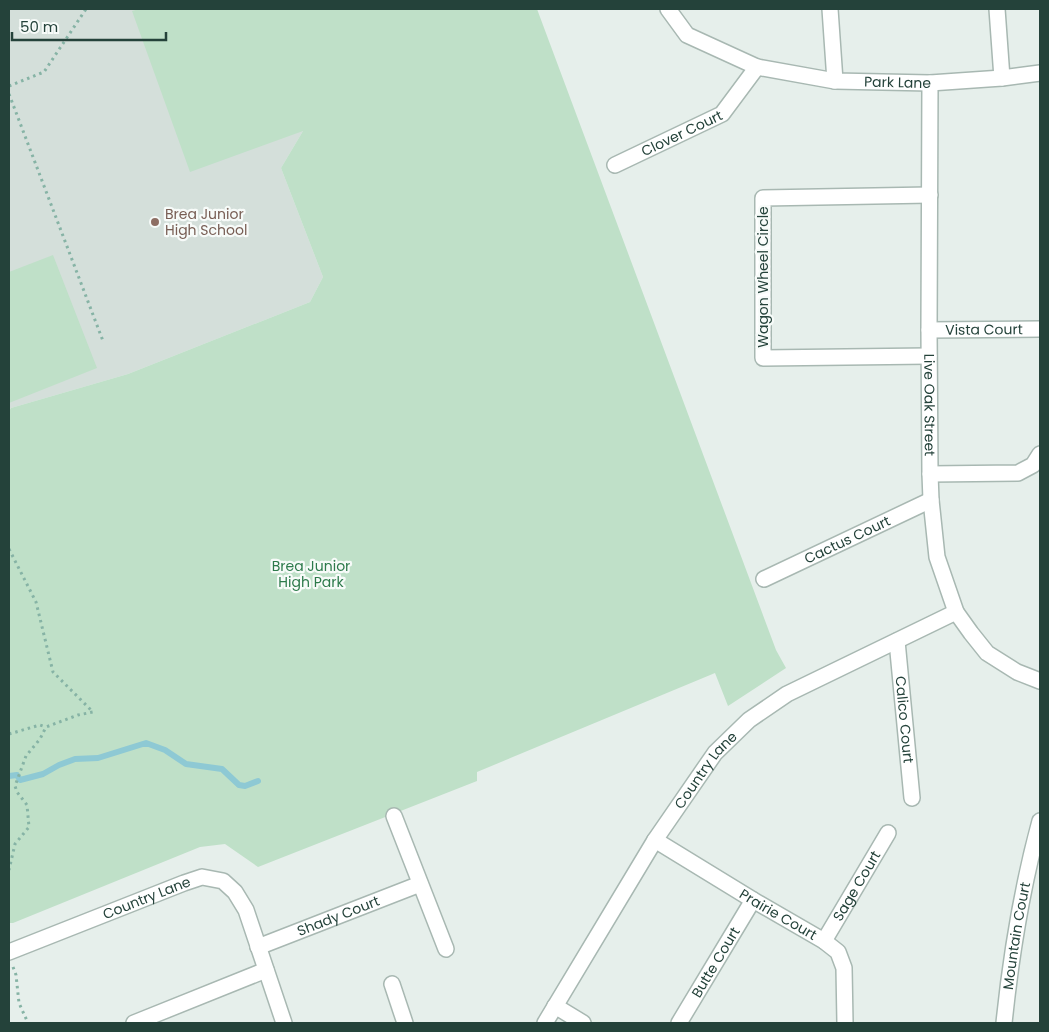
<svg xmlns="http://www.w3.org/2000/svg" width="1049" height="1032" font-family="Poppins,sans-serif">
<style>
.built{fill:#d4dfda}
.green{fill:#bfe0c8}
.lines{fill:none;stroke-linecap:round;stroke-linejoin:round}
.stream{stroke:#8ec9d4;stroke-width:6}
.minor-casing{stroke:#a8b8b2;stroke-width:18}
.path{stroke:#86b3a5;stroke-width:3;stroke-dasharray:2.5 4;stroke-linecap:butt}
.minor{stroke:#fff;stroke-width:15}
.education-dot{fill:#8d6e63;stroke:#f7fbf9;stroke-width:2}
.labels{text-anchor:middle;stroke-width:4.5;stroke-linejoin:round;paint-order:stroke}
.street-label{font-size:14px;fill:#24423a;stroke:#f7fbf9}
.education-label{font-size:14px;fill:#785e54;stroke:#f7fbf9;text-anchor:start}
.park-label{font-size:14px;fill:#2d7a4b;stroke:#f7fbf9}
</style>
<rect width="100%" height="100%" fill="#e6efeb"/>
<path class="built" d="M9,9H260L303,131L281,168L323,277L310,302L128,374L11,408L9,411Z"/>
<g class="green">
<path d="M139,9H537L776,650L786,668L728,706L715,673L477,772V781L258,867L225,844L200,847L13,923H9V411L11,408L128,374L310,302L323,277L281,168L303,131L190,172L132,11Z"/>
<path d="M53,255L97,368L9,403V272Z"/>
</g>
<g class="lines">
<path class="stream" d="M9,776L17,775L20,780L43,774L59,765L75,759L98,758L146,743L165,750L186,764L222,769L239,785L245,786L258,781"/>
<g class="minor-casing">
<g id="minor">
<path id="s1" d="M668,9L687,35L757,67L835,81L930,83L1002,78L1040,73"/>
<path d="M830,9L835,81"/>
<path d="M997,9L1002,78"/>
<path id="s2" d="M930,83L929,330L930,474L931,500L937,557L956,612L971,633L987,653L1017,672L1040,681"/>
<path id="s3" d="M615,165L722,114L757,67"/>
<path id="s4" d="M929,330L1040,329"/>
<path d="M929,356L763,358V198L930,195"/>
<path d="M930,474L1018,473L1033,465L1040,454"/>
<path id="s5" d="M764,579L931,500"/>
<path id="s6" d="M897,641L912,798"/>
<path d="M394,816L446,949"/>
<path id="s7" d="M655,840L753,900L824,941L838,952L844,968L845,1023"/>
<path id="s8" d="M824,941L888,833"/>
<path id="s9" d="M258,947L420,884"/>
<path id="s10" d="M9,952L184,883L202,877L223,881L235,892L246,910L284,1023"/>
<path d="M392,984L405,1023"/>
<path d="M555,1006L583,1023"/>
<path d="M134,1023L266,970"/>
<path id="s11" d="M545,1023L655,840L715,753L749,720L787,694L956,612"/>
<path id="s12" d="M679,1023L753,900"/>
<path id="s13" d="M1004,1023C1011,955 1022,887 1040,821"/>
</g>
</g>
<g class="path">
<path d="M9,86L44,72L86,9"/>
<path d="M9,94L103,341"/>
<path d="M9,549L36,602L53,672L93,712L78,715L46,727L40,739L26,756L15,786L17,792L27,805L29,827L15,844L9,870"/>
<path d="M9,734L40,725L46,727"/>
<path d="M13,967L16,975L19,1003L28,1023"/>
</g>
<use href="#minor" class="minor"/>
</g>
<circle class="education-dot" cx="155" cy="222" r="5"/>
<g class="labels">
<g class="street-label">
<text dy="5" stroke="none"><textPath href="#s1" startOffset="251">Park Lane</textPath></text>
<text dy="5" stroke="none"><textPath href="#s3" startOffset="74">Clover Court</textPath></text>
<text transform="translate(763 277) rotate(-90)" y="5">Wagon Wheel Circle</text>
<text dy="5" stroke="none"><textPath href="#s4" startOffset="55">Vista Court</textPath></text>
<text dy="5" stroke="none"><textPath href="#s2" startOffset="322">Live Oak Street</textPath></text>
<text dy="5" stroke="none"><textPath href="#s5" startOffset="92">Cactus Court</textPath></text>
<text dy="5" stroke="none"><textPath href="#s6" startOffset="79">Calico Court</textPath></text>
<text dy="5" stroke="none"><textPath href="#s11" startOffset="300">Country Lane</textPath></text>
<text dy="5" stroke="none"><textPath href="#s8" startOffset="64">Sage Court</textPath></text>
<text dy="5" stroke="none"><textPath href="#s10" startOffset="148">Country Lane</textPath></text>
<text dy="5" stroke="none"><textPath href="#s7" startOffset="144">Prairie Court</textPath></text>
<text dy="5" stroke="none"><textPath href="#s9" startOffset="86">Shady Court</textPath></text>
<text dy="5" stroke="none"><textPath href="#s13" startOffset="88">Mountain Court</textPath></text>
<text dy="5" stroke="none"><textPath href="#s12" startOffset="71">Butte Court</textPath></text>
</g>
<g class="education-label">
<text x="165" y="219">Brea Junior<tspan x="165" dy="16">High School</tspan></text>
</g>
<g class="park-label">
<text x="311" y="571">Brea Junior<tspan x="311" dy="16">High Park</tspan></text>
</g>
</g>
<rect width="1049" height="1032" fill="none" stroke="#24423a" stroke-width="20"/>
<path d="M12 32v8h154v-8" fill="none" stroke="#24423a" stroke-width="2.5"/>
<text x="20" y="32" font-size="15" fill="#24423a" stroke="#f7fbf9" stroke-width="4" paint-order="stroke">50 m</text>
</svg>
